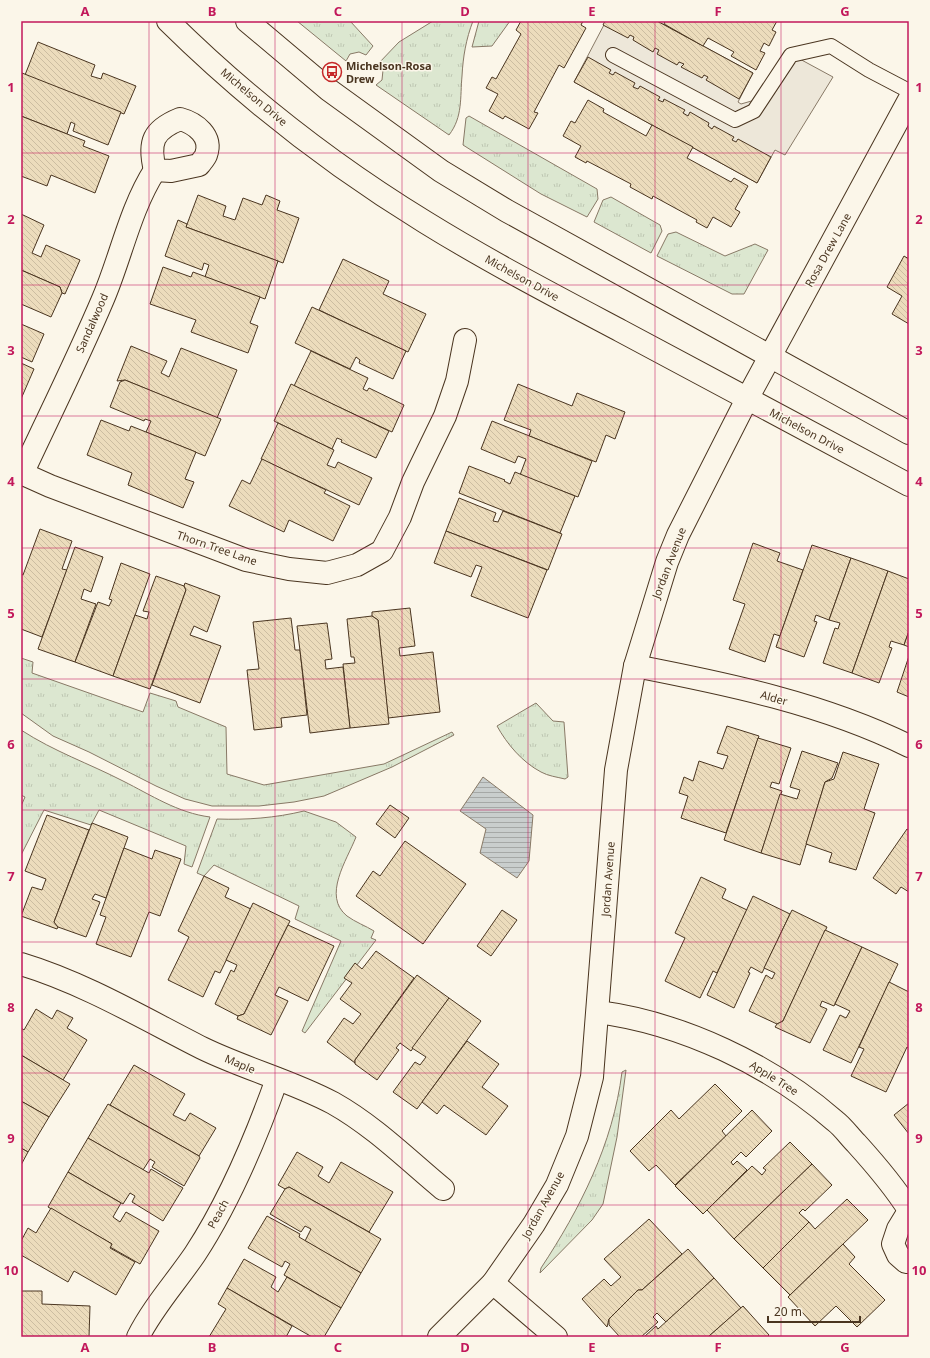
<svg xmlns="http://www.w3.org/2000/svg" width="930" height="1358" font-family="'Noto Sans',sans-serif">
<style>
.grass{fill:url(#grass-tufts);stroke:#887966}
.parking{fill:#ede7d9;stroke:#887966}
.water{fill:url(#water-rules);stroke:#887966}
.building{fill:url(#building-back-hatch);stroke:#4a3520}
.lines{fill:none;stroke-linecap:round;stroke-linejoin:round}
.service-casing{stroke:#4a3520;stroke-width:16}
.minor-casing{stroke:#4a3520;stroke-width:24}
.tertiary-casing{stroke:#4a3520;stroke-width:24}
.secondary-casing{stroke:#4a3520;stroke-width:24}
.service{stroke:#fbf6e9;stroke-width:14}
.minor{stroke:#fbf6e9;stroke-width:22}
.tertiary{stroke:#fbf6e9;stroke-width:22}
.secondary{stroke:#fbf6e9;stroke-width:22}
.grid{fill:none;stroke:#c2185b;stroke-width:1;stroke-opacity:0.55}
.labels{text-anchor:middle;stroke-width:3;stroke-linejoin:round;paint-order:stroke}
.poi-label{font-size:11px;font-weight:bold;fill:#4a3520;stroke:#fbf6e9;text-anchor:start}
.street-label{font-size:11px;fill:#4a3520;stroke:#fbf6e9}
.neatline{fill:none;stroke:#c2185b;stroke-width:1.5}
.grid-label{font-size:13px;text-anchor:middle;font-weight:bold;fill:#c2185b}
</style>
<defs>
<pattern id="grass-tufts" width="24" height="20" patternUnits="userSpaceOnUse"><rect width="24" height="20" fill="#dce7d0"/><path d="M3 7l-1-3M5 7V3M7 7l1-3M15 17l-1-3M17 17v-4M19 17l1-3" fill="none" stroke="#bec7b2"/></pattern>
<pattern id="water-rules" width="6" height="5" patternUnits="userSpaceOnUse"><rect width="6" height="5" fill="#c9cecd"/><path d="M0 2.5h6" fill="none" stroke="#a5a8a6"/></pattern>
<pattern id="building-back-hatch" width="6" height="6" patternUnits="userSpaceOnUse"><rect width="6" height="6" fill="#ecdcbc"/><path d="M-1 5l2 2M0 0l6 6M5-1l2 2" fill="none" stroke="#ccbda1"/></pattern>
</defs>
<rect width="100%" height="100%" fill="#fbf6e9"/>
<g class="grass">
<path d="M297,21H350L373,46L366,55L359,52L350,54L346,61Z"/>
<path d="M433,21H473C466,39 463,57 462,76C460,97 463,117 449,135L376,85L382,80L383,70L378,64L399,42Z"/>
<path d="M479,21H510L492,46L472,47Z"/>
<path d="M469,116L597,189L598,199L587,217L541,194L463,145L466,118Z"/>
<path d="M611,197L660,225L662,231L651,253L594,222L603,200Z"/>
<path d="M676,232L725,256L755,244L768,250L744,294H732L657,256L668,234Z"/>
<path d="M21,658L33,662L32,673L143,712L150,693L176,701L178,707L226,727L227,774L264,785L384,764L452,732L454,735L392,767L324,796L294,802L259,806H212L185,799L156,786L89,752L53,736L21,713Z"/>
<path d="M536,703L553,721L564,722L568,777L565,779C557,777 548,776 541,772C522,762 507,744 497,726Z"/>
<path d="M21,730C55,752 88,763 123,781C151,795 178,813 210,817L192,867L184,864L186,846L99,810L91,825L44,810L21,855V806L25,797L21,795Z"/>
<path d="M304,811L336,822L356,837C347,860 322,896 347,916C355,922 366,926 374,931L371,938L376,940L305,1033L302,1031L341,941L295,919L299,906L214,865L204,876L197,873L217,819C247,820 275,818 304,811Z"/>
<path d="M626,1070L617,1137L603,1204L592,1220L540,1273L541,1268C580,1209 613,1144 622,1072Z"/>
</g>
<path class="parking" d="M606,21H657L753,73L738,102L741,104L755,100L785,51L833,77L785,155L775,150L757,183L574,82Z"/>
<path class="water" d="M483,777L533,815L529,861L517,878L480,853L486,829L460,811Z"/>
<g class="building">
<path d="M521,21H583L581,25L586,28L564,68L559,65L534,112L538,113L529,129L505,116L503,119L489,111L498,94L486,88L492,77L496,79L521,34L516,30Z"/>
<path d="M605,21H657L753,73L739,99L706,80L708,77L704,75L702,78L681,67L684,64L679,62L677,65L657,54L659,50L655,48L653,52L633,40L634,37L630,35L628,38L603,25Z"/>
<path d="M665,21H777L772,30L776,32L769,46L764,43L760,51L765,53L756,70L731,56L734,52L708,38L703,46L664,24Z"/>
<path d="M38,42L95,65L91,76L101,79L103,73L136,86L124,114L25,75Z"/>
<path d="M588,57L611,70L609,73L613,75L615,72L635,83L633,87L638,89L640,86L660,97L658,100L663,102L664,99L685,110L683,113L688,116L690,112L709,123L708,126L712,129L714,126L734,137L732,140L736,142L738,139L771,157L757,183L574,82Z"/>
<path d="M22,73L121,112L108,145L73,131L75,124L71,122L67,134L21,116Z"/>
<path d="M588,100L604,109L603,112L646,136L652,125L693,147L687,158L731,182L734,178L748,186L735,209L740,212L731,227L713,217L707,228L696,222L697,220L653,196L652,199L630,187L631,184L587,161L586,163L575,157L581,146L563,136L571,121L575,123Z"/>
<path d="M21,116L85,141L83,146L109,156L95,193L51,175L47,186L21,176Z"/>
<path d="M198,195L226,206L223,216L235,220L243,198L262,205L266,195L280,201L277,210L299,218L283,263L186,227Z"/>
<path d="M21,214L44,225L32,253L41,257L46,245L80,260L65,294L62,293L60,287L21,270Z"/>
<path d="M178,220L187,224L186,227L278,261L265,299L205,277L209,265L204,263L202,270L165,256Z"/>
<path d="M904,256L909,259V324L892,314L902,296L887,287Z"/>
<path d="M343,259L389,281L383,294L426,314L408,352L319,310Z"/>
<path d="M163,267L191,277L193,272L260,297L250,323L258,326L248,353L191,332L196,320L150,304Z"/>
<path d="M21,270L60,287L62,293L51,317L21,304Z"/>
<path d="M312,307L406,351L393,379L359,363L360,360L356,357L350,369L295,343Z"/>
<path d="M21,324L44,334L32,362L21,357Z"/>
<path d="M131,346L167,361L161,373L169,377L181,348L237,370L217,418L125,380L117,381Z"/>
<path d="M311,351L368,378L363,389L367,391L369,388L404,405L392,432L294,386Z"/>
<path d="M21,363L34,369L21,399Z"/>
<path d="M125,380L221,419L205,456L146,432L151,421L145,419L144,421L110,407L120,382Z"/>
<path d="M291,384L389,431L376,458L341,442L342,440L337,438L332,449L274,421Z"/>
<path d="M518,384L572,406L577,393L625,412L615,439L606,435L596,462L529,436L531,430L504,420Z"/>
<path d="M101,420L129,431L131,426L196,452L185,479L194,482L183,508L128,485L132,473L87,455Z"/>
<path d="M492,421L592,461L578,497L520,475L526,459L518,456L515,463L481,449Z"/>
<path d="M278,423L334,450L327,465L335,468L338,462L372,478L359,505L261,459Z"/>
<path d="M262,459L326,490L324,493L350,506L333,541L289,520L284,532L229,506L242,480L250,484Z"/>
<path d="M469,466L505,480L504,481L510,484L515,472L575,496L560,533L459,493Z"/>
<path d="M459,498L496,513L493,521L498,522L503,511L562,534L548,570L446,531Z"/>
<path d="M40,529L72,541L62,569L67,570L42,637L21,629V574L23,575Z"/>
<path d="M446,531L547,570L528,618L471,596L482,567L476,565L471,577L434,563Z"/>
<path d="M753,543L780,553L777,561L803,570L780,636L774,634L765,662L729,649L745,604L733,600Z"/>
<path d="M812,545L851,558L829,620L816,615L814,621L817,622L804,657L776,647Z"/>
<path d="M75,547L103,557L91,592L84,589L81,599L96,604L75,662L38,649Z"/>
<path d="M851,558L888,571L852,673L823,663L835,628L838,629L840,623L829,620Z"/>
<path d="M121,563L150,574L113,676L75,662L98,602L109,606L112,600L109,599Z"/>
<path d="M888,571L909,579V631L904,645L891,641L889,647L892,648L879,683L852,673Z"/>
<path d="M156,576L184,586L186,590L150,689L113,676L135,615L147,619L149,612L143,611Z"/>
<path d="M185,583L220,596L207,632L194,626L190,635L221,646L200,703L152,685L186,590L184,586Z"/>
<path d="M410,608L415,646L399,648L400,656L433,652L440,712L388,718L378,620L372,616V612Z"/>
<path d="M372,616L378,620L389,724L350,728L343,664L355,663L354,657H351L347,619Z"/>
<path d="M291,618L295,650H300L307,715L281,718L282,727L254,730L247,670L259,669L253,622Z"/>
<path d="M327,623L332,659L325,660L326,669L343,667L350,728L310,733L297,626Z"/>
<path d="M909,631V647L904,645Z"/>
<path d="M909,656V697L897,692Z"/>
<path d="M727,726L759,736L726,833L681,818L688,796L679,793L684,777L693,781L699,761L723,769L728,756L717,753Z"/>
<path d="M758,738L791,748L779,784L772,782L770,787L782,791L761,853L724,840Z"/>
<path d="M802,751L838,763L832,778L825,782L800,865L761,853L780,794L797,799L800,790L790,787Z"/>
<path d="M843,752L879,764L864,809L875,813L856,870L829,862L832,853L806,844L825,782L834,779Z"/>
<path d="M390,805L409,818L395,838L376,824Z"/>
<path d="M47,815L89,830L54,922L58,927L57,929L21,916L32,887L42,890L46,879L25,871Z"/>
<path d="M92,823L128,837L106,898L95,894L92,899L100,902L86,937L58,927L54,922Z"/>
<path d="M907,829L909,830V892L901,887L896,894L873,878Z"/>
<path d="M405,841L466,884L423,944L356,896L373,871L380,876Z"/>
<path d="M124,848L152,859L155,850L181,859L160,916L149,912L131,957L96,944L106,917L100,915Z"/>
<path d="M204,876L229,888L225,897L251,909L220,973L215,971L203,997L168,980L189,937L178,931Z"/>
<path d="M701,877L726,889L722,898L747,910L717,973L713,971L700,998L665,981L685,938L675,933Z"/>
<path d="M753,896L790,914L762,973L751,967L748,972L750,973L734,1008L707,995Z"/>
<path d="M253,903L290,921L244,1014L238,1016L215,1004L231,970L234,972L237,965L226,960Z"/>
<path d="M502,910L517,920L491,956L477,946Z"/>
<path d="M792,910L827,927L783,1021L777,1024L749,1011L766,975L772,979L775,973L764,968Z"/>
<path d="M288,925L334,946L308,1001L279,987L275,995L288,1001L271,1035L237,1019L238,1016L244,1014Z"/>
<path d="M825,930L862,947L834,1006L822,1001L820,1006L827,1009L810,1043L775,1027L777,1024L783,1021Z"/>
<path d="M862,947L898,964L851,1063L823,1050L840,1015L846,1018L850,1011L835,1004Z"/>
<path d="M376,951L414,978L355,1060V1063L327,1042L344,1018L353,1024L361,1014L340,999L352,983L344,978L355,963L362,969Z"/>
<path d="M417,975L449,998L411,1051L400,1043L396,1048L399,1050L377,1080L355,1064V1060Z"/>
<path d="M889,982L909,992V1048L907,1047L886,1092L851,1076L864,1049L859,1047Z"/>
<path d="M449,998L481,1021L417,1109L393,1092L415,1062L420,1065L426,1057L412,1048Z"/>
<path d="M36,1009L52,1019L57,1010L73,1018L67,1028L87,1040L63,1080L21,1055V1028L24,1030Z"/>
<path d="M467,1041L499,1064L482,1087L508,1106L486,1135L444,1105L437,1114L422,1102Z"/>
<path d="M21,1055L70,1084L49,1117L21,1101Z"/>
<path d="M134,1065L185,1094L173,1115L185,1121L190,1113L216,1128L199,1156L110,1105Z"/>
<path d="M715,1084L742,1111L722,1131L726,1136L675,1185L656,1165L649,1171L630,1151L671,1110L679,1119Z"/>
<path d="M21,1101L49,1117L28,1152L21,1148Z"/>
<path d="M909,1103V1134L894,1115Z"/>
<path d="M108,1104L199,1156L200,1158L184,1186L152,1167L155,1162L150,1159L143,1170L88,1138Z"/>
<path d="M752,1110L772,1131L746,1157L741,1152L731,1162L733,1165L737,1161L747,1170L703,1214L675,1186Z"/>
<path d="M88,1138L149,1173L151,1169L183,1188L163,1221L132,1202L135,1196L130,1193L123,1204L68,1172Z"/>
<path d="M790,1142L812,1164L734,1239L707,1210L752,1166L762,1175L766,1170L763,1168Z"/>
<path d="M21,1148L28,1152L21,1165Z"/>
<path d="M297,1152L323,1167L318,1176L329,1183L341,1162L393,1192L369,1232L289,1187L285,1189L278,1185Z"/>
<path d="M812,1164L832,1185L805,1211L803,1209L799,1213L809,1222L763,1268L734,1239Z"/>
<path d="M68,1172L121,1203L113,1217L120,1222L126,1212L159,1231L140,1264L110,1247L112,1244L48,1207Z"/>
<path d="M289,1187L381,1239L361,1273L305,1241L311,1229L305,1226L301,1232L270,1214L285,1189Z"/>
<path d="M847,1199L868,1220L790,1295L763,1268L809,1222L815,1229Z"/>
<path d="M51,1208L112,1244L110,1248L135,1262L116,1295L74,1271L68,1282L21,1255V1241L28,1228L36,1233Z"/>
<path d="M267,1216L300,1234L299,1237L361,1273L341,1308L284,1275L290,1264L285,1261L282,1267L248,1248Z"/>
<path d="M649,1219L682,1254L642,1290H638L609,1319L607,1327L582,1299L604,1279L611,1286L621,1277L604,1259Z"/>
<path d="M843,1244L855,1257L849,1264L885,1300L857,1327L836,1306L815,1326L788,1297Z"/>
<path d="M688,1249L714,1278L666,1322L657,1313L653,1317L658,1322L641,1337H620L609,1325V1319L638,1290H642Z"/>
<path d="M244,1259L276,1277L271,1287L278,1292L287,1277L341,1308L324,1337H312L227,1288Z"/>
<path d="M714,1278L741,1308L708,1337H644L656,1326L658,1329Z"/>
<path d="M227,1288L292,1326L286,1337H209L226,1309L218,1304Z"/>
<path d="M21,1291H42V1304L90,1306L89,1337H21Z"/>
<path d="M743,1306L769,1335L767,1337H708Z"/>
</g>
<g class="lines">
<g class="service-casing">
<path id="service" d="M613,55L735,120L754,111L791,55L831,46L869,70L909,91"/>
</g>
<g class="minor-casing">
<g id="minor">
<path d="M180,119C195,123 213,136 206,155C205,158 201,162 199,165L171,171L155,170C148,142 153,130 180,119Z"/>
<path d="M21,473L50,486L246,560L289,569L327,573L357,565L382,551L400,517L413,482L445,416L457,381L465,340"/>
<path d="M22,474C49,416 78,358 103,299C121,257 130,209 155,170"/>
<path d="M635,666C728,684 824,704 909,746"/>
<path d="M21,964C84,983 143,1018 202,1048C245,1069 292,1081 333,1103C374,1126 408,1160 443,1189"/>
<path d="M598,1012C682,1023 771,1065 835,1121C843,1127 849,1136 856,1143C875,1164 894,1186 909,1210"/>
<path d="M909,1211L898,1229L893,1244L898,1255L906,1262L909,1261"/>
<path d="M493,1283L556,1337"/>
<path d="M138,1337C153,1307 176,1282 195,1254C229,1202 256,1138 277,1079"/>
</g>
</g>
<g class="tertiary-casing">
<path id="tertiary" d="M439,1337L493,1283L534,1224L557,1185L577,1136L592,1077L616,770L635,666L667,562L678,535L747,399L909,100"/>
</g>
<g class="secondary-casing">
<g id="secondary">
<path d="M168,21C245,97 332,165 425,222C488,261 555,296 621,331C717,383 813,434 909,485"/>
<path d="M247,21L329,90L441,171L507,211L909,433"/>
</g>
</g>
<use href="#service" class="service"/>
<use href="#minor" class="minor"/>
<use href="#tertiary" class="tertiary"/>
<use href="#secondary" class="secondary"/>
</g>
<path class="grid" d="M149,21V1337M275,21V1337M402,21V1337M528,21V1337M655,21V1337M781,21V1337M21,153H909M21,285H909M21,416H909M21,548H909M21,679H909M21,810H909M21,942H909M21,1073H909M21,1205H909"/>
<defs>
<g id="bus-ring" transform="scale(1)"><circle r="9.5" fill="#fbf6e9" stroke="#c62828" stroke-width="1.5"/><path d="M-5-6H5V4H4V6H2V4H-2V6H-4V4H-5ZM-3.5-4V0h7V-4ZM-3.5 1.2v1.5H-2V1.2ZM2 1.2v1.5H3.5V1.2Z" fill="#c62828"/></g>
</defs>
<g fill-rule="evenodd">
<use href="#bus-ring" x="332" y="72"/>
</g>
<g class="labels">
<g class="poi-label">
<text x="346" y="70">Michelson-Rosa<tspan x="346" dy="13">Drew</tspan></text>
</g>
<g class="street-label">
<text transform="translate(254 97) rotate(40)" y="4">Michelson Drive</text>
<text transform="translate(828 250) rotate(-61)" y="4">Rosa Drew Lane</text>
<text transform="translate(522 278) rotate(29)" y="4">Michelson Drive</text>
<text transform="translate(92 323) rotate(-66)" y="4">Sandalwood</text>
<text transform="translate(807 431) rotate(28)" y="4">Michelson Drive</text>
<text transform="translate(217 548) rotate(19)" y="4">Thorn Tree Lane</text>
<text transform="translate(669 563) rotate(-69)" y="4">Jordan Avenue</text>
<text transform="translate(774 698) rotate(16)" y="4">Alder</text>
<text transform="translate(608 879) rotate(-86)" y="4">Jordan Avenue</text>
<text transform="translate(240 1064) rotate(23)" y="4">Maple</text>
<text transform="translate(774 1078) rotate(32)" y="4">Apple Tree</text>
<text transform="translate(543 1205) rotate(-61)" y="4">Jordan Avenue</text>
<text transform="translate(218 1214) rotate(-61)" y="4">Peach</text>
</g>
</g>
<rect width="930" height="1358" fill="none" stroke="#fbf6e9" stroke-width="44"/>
<path d="M768 1316v6h92v-6" fill="none" stroke="#4a3520" stroke-width="2"/>
<text x="774" y="1316" font-size="12" fill="#4a3520" stroke="#fbf6e9" stroke-width="3" paint-order="stroke">20 m</text>
<rect x="22" y="22" width="886" height="1314" class="neatline"/>
<g class="grid-label">
<text x="85" y="16">A</text>
<text x="212" y="16">B</text>
<text x="338" y="16">C</text>
<text x="465" y="16">D</text>
<text x="592" y="16">E</text>
<text x="718" y="16">F</text>
<text x="845" y="16">G</text>
<text x="11" y="92">1</text>
<text x="919" y="92">1</text>
<text x="11" y="224">2</text>
<text x="919" y="224">2</text>
<text x="11" y="355">3</text>
<text x="919" y="355">3</text>
<text x="11" y="486">4</text>
<text x="919" y="486">4</text>
<text x="11" y="618">5</text>
<text x="919" y="618">5</text>
<text x="11" y="749">6</text>
<text x="919" y="749">6</text>
<text x="11" y="881">7</text>
<text x="919" y="881">7</text>
<text x="11" y="1012">8</text>
<text x="919" y="1012">8</text>
<text x="11" y="1143">9</text>
<text x="919" y="1143">9</text>
<text x="11" y="1275">10</text>
<text x="919" y="1275">10</text>
<text x="85" y="1352">A</text>
<text x="212" y="1352">B</text>
<text x="338" y="1352">C</text>
<text x="465" y="1352">D</text>
<text x="592" y="1352">E</text>
<text x="718" y="1352">F</text>
<text x="845" y="1352">G</text>
</g>
</svg>
